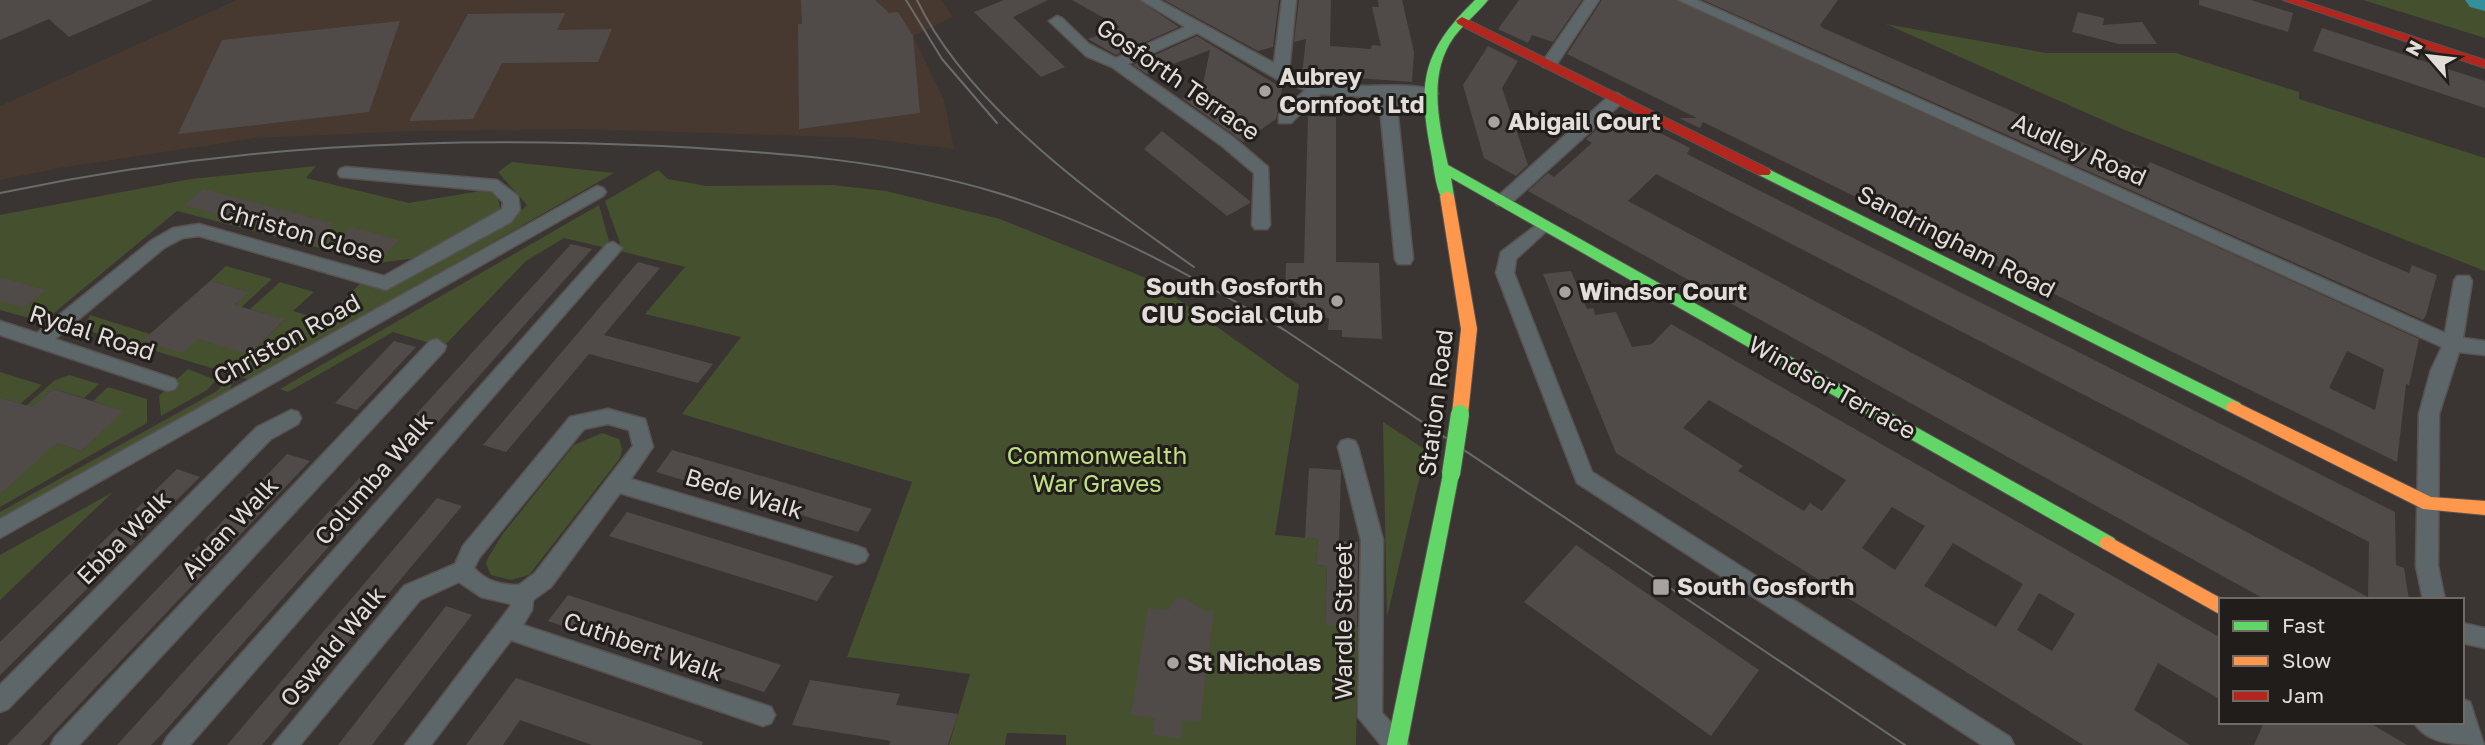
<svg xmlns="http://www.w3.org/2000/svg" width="2485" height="745" font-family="'Golos Text',sans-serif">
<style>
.built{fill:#473930}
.green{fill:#45502f}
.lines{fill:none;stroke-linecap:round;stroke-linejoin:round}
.river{fill:#348f9d;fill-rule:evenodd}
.building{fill:#504b49;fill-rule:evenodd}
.street-casing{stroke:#585351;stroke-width:3}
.fast-casing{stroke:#585351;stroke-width:2}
.slow-casing{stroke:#585351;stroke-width:2}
.jam-casing{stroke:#585351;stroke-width:2}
.street{fill:#5d6668;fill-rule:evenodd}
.fast{fill:#63d668;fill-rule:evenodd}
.slow{fill:#ff974d;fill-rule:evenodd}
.jam{fill:#b3261e;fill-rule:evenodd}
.tram{stroke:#6a6c6c;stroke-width:2}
.fast-bridge-casing{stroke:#585351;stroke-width:20;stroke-linecap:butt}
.fast-bridge{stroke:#63d668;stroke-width:18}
.poi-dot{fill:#a8a29f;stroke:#211d1a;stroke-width:2.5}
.labels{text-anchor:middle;stroke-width:6;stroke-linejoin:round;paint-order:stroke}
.poi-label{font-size:24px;font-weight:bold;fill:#e3ddd9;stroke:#211d1a;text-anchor:start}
.street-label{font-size:24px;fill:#e3ddd9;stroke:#211d1a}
.park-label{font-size:24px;fill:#c0e084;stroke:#211d1a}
</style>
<rect width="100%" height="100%" fill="#3a3532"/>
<path class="built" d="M237,0H941L953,17L913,36L944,100L954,149L863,138L583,129L414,131L256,138L59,168L0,180V106Z"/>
<g class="green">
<path d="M2363,0H2485V38Z"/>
<path d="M1886,24L2046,53H2176L2299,92V99L2485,158V271L2125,130Z"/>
<path d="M512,162L614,173L251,380L83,329L90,315L150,334L211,326L249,354L284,320L250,309L280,282L314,292L293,311L323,320L361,283L388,289L394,287L509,223L527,205L498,172Z"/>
<path d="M316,166L306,178L409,203L486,190L497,195L501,212L416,258L378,263L177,211L43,322L0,310V215L191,179Z"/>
<path d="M658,170L668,179L706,186L833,185L886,191L1000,219L1151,280L1299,385L1275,535L1318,539L1316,565L1327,566L1325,624L1358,627L1356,745H1066V735L1007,733L1005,745H949L970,674L847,657L912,482L682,414L741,337L645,314L685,267L620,251V243L605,201Z"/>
<path d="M599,205L610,245L607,248L564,238L526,261L443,347L393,332L288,392L280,389Z"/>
<path d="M226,266L272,279L235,313L228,311L248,292L210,281Z"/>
<path d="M188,369L216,380L207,390L161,416L159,396Z"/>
<path d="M0,372L42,385L20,404L0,398Z"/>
<path d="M69,375L99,384L84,398L53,389L8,428L3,426L55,380Z"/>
<path d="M224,383L232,385L227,395L0,522V512L217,391Z"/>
<path d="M108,387L147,399V423L0,507V494L49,440L81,451L123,411L93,401Z"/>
<path d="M1383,422L1426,450L1387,617Z"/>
<path d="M602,433L619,439L622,449L620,458L529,575L511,580L491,575L486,564L488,558L502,535L574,445Z"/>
<path d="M113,492L0,600V555Z"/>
</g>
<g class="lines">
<path class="river" d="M2465,0H2485V11L2470,7Z"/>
</g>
<g class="building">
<path d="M0,0H153L69,37L49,19L0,40Z"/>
<path d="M801,0H875L889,13L898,12L913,36L920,113L799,129L798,24H802Z"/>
<path d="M1004,0H1048L1013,17L1065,67L1041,77L974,12Z"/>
<path d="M1072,0H1139L1179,27L1116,55L1088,39L1120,27Z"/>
<path d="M1164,0H1279L1273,47L1258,51Z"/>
<path d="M1299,0H1331L1330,46L1371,49L1372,45L1381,46L1372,7H1379L1378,0H1402L1414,52L1412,82L1302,74L1306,39L1294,42Z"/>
<path d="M1519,0H1582L1553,42L1532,35L1528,43L1498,29Z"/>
<path d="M1602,0H1676L2419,339L2409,385L2406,384L2397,462L1703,122L1700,128L1679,118H1697L1567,54ZM2347,351L2384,369L2375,410L2329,388Z"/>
<path d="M1703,0H1838L1820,25L1823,28L2145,170L2150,162L2409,273L2412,265L2437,275L2426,315L2423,320Z"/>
<path d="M2199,0H2251L2293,13L2288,32L2199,5Z"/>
<path d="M2078,12L2104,18L2103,25L2142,22L2157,44H2119L2072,32Z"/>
<path d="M565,13L557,30L612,29L598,62L502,63L473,119L409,121L468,14Z"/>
<path d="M400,21L369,112L178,134L222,40Z"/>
<path d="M2322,28L2485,81V108L2313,51Z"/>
<path d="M1197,36L1282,88L1276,119L1243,142L1182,98L1200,99L1210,50L1147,74L1133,65Z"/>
<path d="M1488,46L1518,61L1502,88L1528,165L1516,176L1484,158L1463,85Z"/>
<path d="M1308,116L1336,117V262L1379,263L1382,339L1342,337V330H1328L1329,318L1316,317L1317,309L1300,308V305L1285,297L1286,263H1304Z"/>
<path d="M1611,117H1628L1690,148L1687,154L2395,512L2396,565L2404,568L2409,600H2266L1528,191L1548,173L1554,177L1592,143L1586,139ZM1656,174L2369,542L2368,597L1628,201Z"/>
<path d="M1162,131L1250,201V203L1227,216L1144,149Z"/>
<path d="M203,189L332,223L326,244L184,205Z"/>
<path d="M349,227L354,228L399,240L380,258L338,247Z"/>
<path d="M571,244L592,249L432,429L409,422Z"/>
<path d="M638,262L660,268L604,335L713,364L698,383L589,354L506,452L483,445Z"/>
<path d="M1571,271L1587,309L1593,308L1595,315L1616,312L1632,347L1652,344L1671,324L2221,638V700L2158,663L2134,710L2190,745H2083L1616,453L1543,274ZM1709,400L1804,455L1846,480L1822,511L1810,503L1804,511L1738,471L1743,466L1683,428ZM1892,507L1925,526L1895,570L1862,548ZM1953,543L2023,584L1996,627L1924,586ZM2039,593L2075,614L2052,651L2017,630Z"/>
<path d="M0,277L28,285L45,290L24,308L0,301Z"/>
<path d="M210,281L249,292L234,305L285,319L249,354L198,339L183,353L142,341Z"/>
<path d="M394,341L416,347L357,410L335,403Z"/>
<path d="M53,389L124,411L81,451L57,443L0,494V398L32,407Z"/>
<path d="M672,450L745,471L872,509L858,532L656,472Z"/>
<path d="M287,454L310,461L41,745H7Z"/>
<path d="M1309,468L1341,470L1339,541L1358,542L1357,627L1325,625L1327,566L1316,565L1318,539L1305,538Z"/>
<path d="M177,469L200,477L0,675V642Z"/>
<path d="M362,475L386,482L164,732L151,745H117Z"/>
<path d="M437,498L462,506L262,745H227Z"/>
<path d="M627,512L789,562L833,576L817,601L609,536Z"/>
<path d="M1576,545L1759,670L1711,736L1524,602Z"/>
<path d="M568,595L645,620L781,665L764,692L548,621Z"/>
<path d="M1183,597L1204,611H1214L1200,722L1183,720L1180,738L1152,735L1155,718L1131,715L1148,608L1168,610L1176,599Z"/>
<path d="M446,606L472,615L372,745H338Z"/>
<path d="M516,678L703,742L702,745H592L520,720L503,745H466Z"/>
<path d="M810,680L900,694L896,705L958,714L948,745H889L891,741L792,725Z"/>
<path d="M2264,722H2368L2407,745H2254Z"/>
</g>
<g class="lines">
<g class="street-casing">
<g id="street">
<path d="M1141,0H1159L1274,63L1282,0H1296L1289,71C1340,99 1386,77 1436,90L1438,94L1430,99L1396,98L1413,259L1410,264H1398L1395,259L1379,98L1321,94L1291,123H1279V115L1305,90L1275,78L1197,33L1128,64L1234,138L1268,167L1270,225L1267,229H1255L1252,225L1254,173L1222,146L1112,67L1086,56L1049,21L1057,16L1062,18L1089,44L1116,58L1185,27Z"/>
<path d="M1585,0H1599L1555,67H1543L1541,64Z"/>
<path d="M1678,0H1697L2445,333L2454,281L2457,276H2469L2472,281L2463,338L2485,341V355L2459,352L2439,414L2438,566L2445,600H2423L2416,566L2419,414L2431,370L2442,347Z"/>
<path d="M1617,93L1625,98L1623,102L1509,205H1497L1494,201L1497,197L1611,94Z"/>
<path d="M346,167L497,180L518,196L520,210L511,222L386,290L199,236L183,238L164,248L55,339L175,379L178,384L175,389L168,391L0,335V321L37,333L152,240L173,228L199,224L384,276L502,209L503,202L492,191L340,177L338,173L340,169Z"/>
<path d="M597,186L603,188L606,192L603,196L0,538V519Z"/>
<path d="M1543,220L1552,226L1516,259L1514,273L1592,472L2010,737L2014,745H1982L1577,483L1496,273L1501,252Z"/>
<path d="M613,242L622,248L619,252L190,745H163L167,737L607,244Z"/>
<path d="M437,339L446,346L444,351L79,745H51L55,737L430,341Z"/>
<path d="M608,409L645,419L653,447L631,479L857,546L865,549L868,555L865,561L857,564L620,493L551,587L533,600L532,610L523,625L771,707L775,715L771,723L763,726L511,640L431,745H405L510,607L511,604L481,597L459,582L420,600L300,745H273L404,586L455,564L463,546L570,417ZM608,424L629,430L633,446L535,573L519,585C501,585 487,582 474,568L479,558L584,429Z"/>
<path d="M291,410L298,412L301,418L298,424L271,439L8,709L0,712V685L257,427Z"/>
<path d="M1348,439L1355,441L1358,447L1383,540L1382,713L1405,737L1409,745H1381L1358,717L1361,540L1338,447L1341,441Z"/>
<path d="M2462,623L2485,628V648L2462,643Z"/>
<path d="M2462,699L2470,702L2484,745C2460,745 2426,745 2414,722H2449L2455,726L2454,722H2462Z"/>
</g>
</g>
<g class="fast-casing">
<g id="fast">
<path d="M1475,0H1488C1478,13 1464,23 1454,37C1427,74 1439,124 1448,165L2114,538L2117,543L2114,548L2108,550L2102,548L1451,178L1454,196L1447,201L1442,199C1435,186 1434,167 1431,152C1417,81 1423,51 1475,0Z"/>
<path d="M1764,167L2240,403L2242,407L2240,411H2228L1759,175L1757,172L1759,169Z"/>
<path d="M1451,467L1457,469L1459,474L1407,745H1387L1443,474L1445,469Z"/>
</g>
</g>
<g class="slow-casing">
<g id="slow">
<path d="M1447,191L1454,196L1477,329L1468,414L1466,418H1454L1452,414L1461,329L1440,196Z"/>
<path d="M2234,401L2431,497L2485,501V515L2423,509L2228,411L2226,407L2228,403Z"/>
<path d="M2108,536L2224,600H2221V615L2102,548L2099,543L2102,538Z"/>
</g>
</g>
<g class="jam-casing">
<g id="jam">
<path d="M2283,0H2301L2485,60V68Z"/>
<path d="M1462,17L1769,169L1771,172L1769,175H1759L1458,24L1456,21Z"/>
</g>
</g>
<use href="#street" class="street"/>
<use href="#fast" class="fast"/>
<use href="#slow" class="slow"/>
<use href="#jam" class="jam"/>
<g class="tram">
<path d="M906,0L942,59L997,123"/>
<path d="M917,0C968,107 1099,200 1194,267"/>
<path d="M0,193C227,146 432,135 662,146C775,152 890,160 998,193C1100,224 1194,277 1286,331"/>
<path d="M1277,325L1905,745"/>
</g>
<g class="fast-bridge-casing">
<path id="fast-bridge" d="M1451,474L1460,414"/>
</g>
<use href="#fast-bridge" class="fast-bridge"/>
</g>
<g class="poi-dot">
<circle cx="1265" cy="91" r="7"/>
<circle cx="1494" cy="122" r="7"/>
<circle cx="1565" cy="292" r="7"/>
<circle cx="1337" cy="301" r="7"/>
<rect x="1652" y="578" width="18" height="18" rx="3.5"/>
<circle cx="1173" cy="663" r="7"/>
</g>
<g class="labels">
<g class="poi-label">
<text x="1279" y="85">Aubrey<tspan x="1279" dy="28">Cornfoot Ltd</tspan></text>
<text x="1508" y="130">Abigail Court</text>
<text x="1323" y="295" text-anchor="end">South Gosforth<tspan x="1323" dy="28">CIU Social Club</tspan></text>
<text x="1579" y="300">Windsor Court</text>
<text x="1677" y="595">South Gosforth</text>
<text x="1187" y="671">St Nicholas</text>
</g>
<g class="street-label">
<text transform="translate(1178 80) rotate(35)" y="8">Gosforth Terrace</text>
<text transform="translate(2079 150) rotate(24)" y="8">Audley Road</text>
<text transform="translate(301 233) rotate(16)" y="8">Christon Close</text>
<text transform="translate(1956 242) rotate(27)" y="8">Sandringham Road</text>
<text transform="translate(92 333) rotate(18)" y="8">Rydal Road</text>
<text transform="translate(287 340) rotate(-29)" y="8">Christon Road</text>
<text transform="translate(1832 388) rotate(29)" y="8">Windsor Terrace</text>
<text transform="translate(1436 403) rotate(-83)" y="8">Station Road</text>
<text transform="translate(374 479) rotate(-49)" y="8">Columba Walk</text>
<text transform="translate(744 494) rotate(17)" y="8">Bede Walk</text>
<text transform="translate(230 528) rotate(-47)" y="8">Aidan Walk</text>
<text transform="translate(124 538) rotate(-45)" y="8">Ebba Walk</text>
<text transform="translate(1344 621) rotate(-90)" y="8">Wardle Street</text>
<text transform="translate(333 647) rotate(-50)" y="8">Oswald Walk</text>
<text transform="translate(643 647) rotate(19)" y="8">Cuthbert Walk</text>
</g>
<g class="park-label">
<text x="1097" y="464">Commonwealth<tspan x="1097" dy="28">War Graves</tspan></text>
</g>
</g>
<rect x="2219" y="598" width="245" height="126" fill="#211d1a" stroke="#6f6a66" stroke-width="2"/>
<rect x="2233" y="621" width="35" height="10" fill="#63d668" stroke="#6f6a66" stroke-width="2"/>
<text x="2282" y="633" font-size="21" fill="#e3ddd9">Fast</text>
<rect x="2233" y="656" width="35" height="10" fill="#ff974d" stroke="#6f6a66" stroke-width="2"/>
<text x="2282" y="668" font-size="21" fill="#e3ddd9">Slow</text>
<rect x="2233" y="691" width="35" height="10" fill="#b3261e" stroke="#6f6a66" stroke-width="2"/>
<text x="2282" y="703" font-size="21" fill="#e3ddd9">Jam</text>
<g transform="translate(2429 56) rotate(298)" stroke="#211d1a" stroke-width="5" paint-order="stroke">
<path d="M0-5L12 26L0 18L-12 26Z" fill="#e3ddd9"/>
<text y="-10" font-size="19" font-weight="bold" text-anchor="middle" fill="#e3ddd9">N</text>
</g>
</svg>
